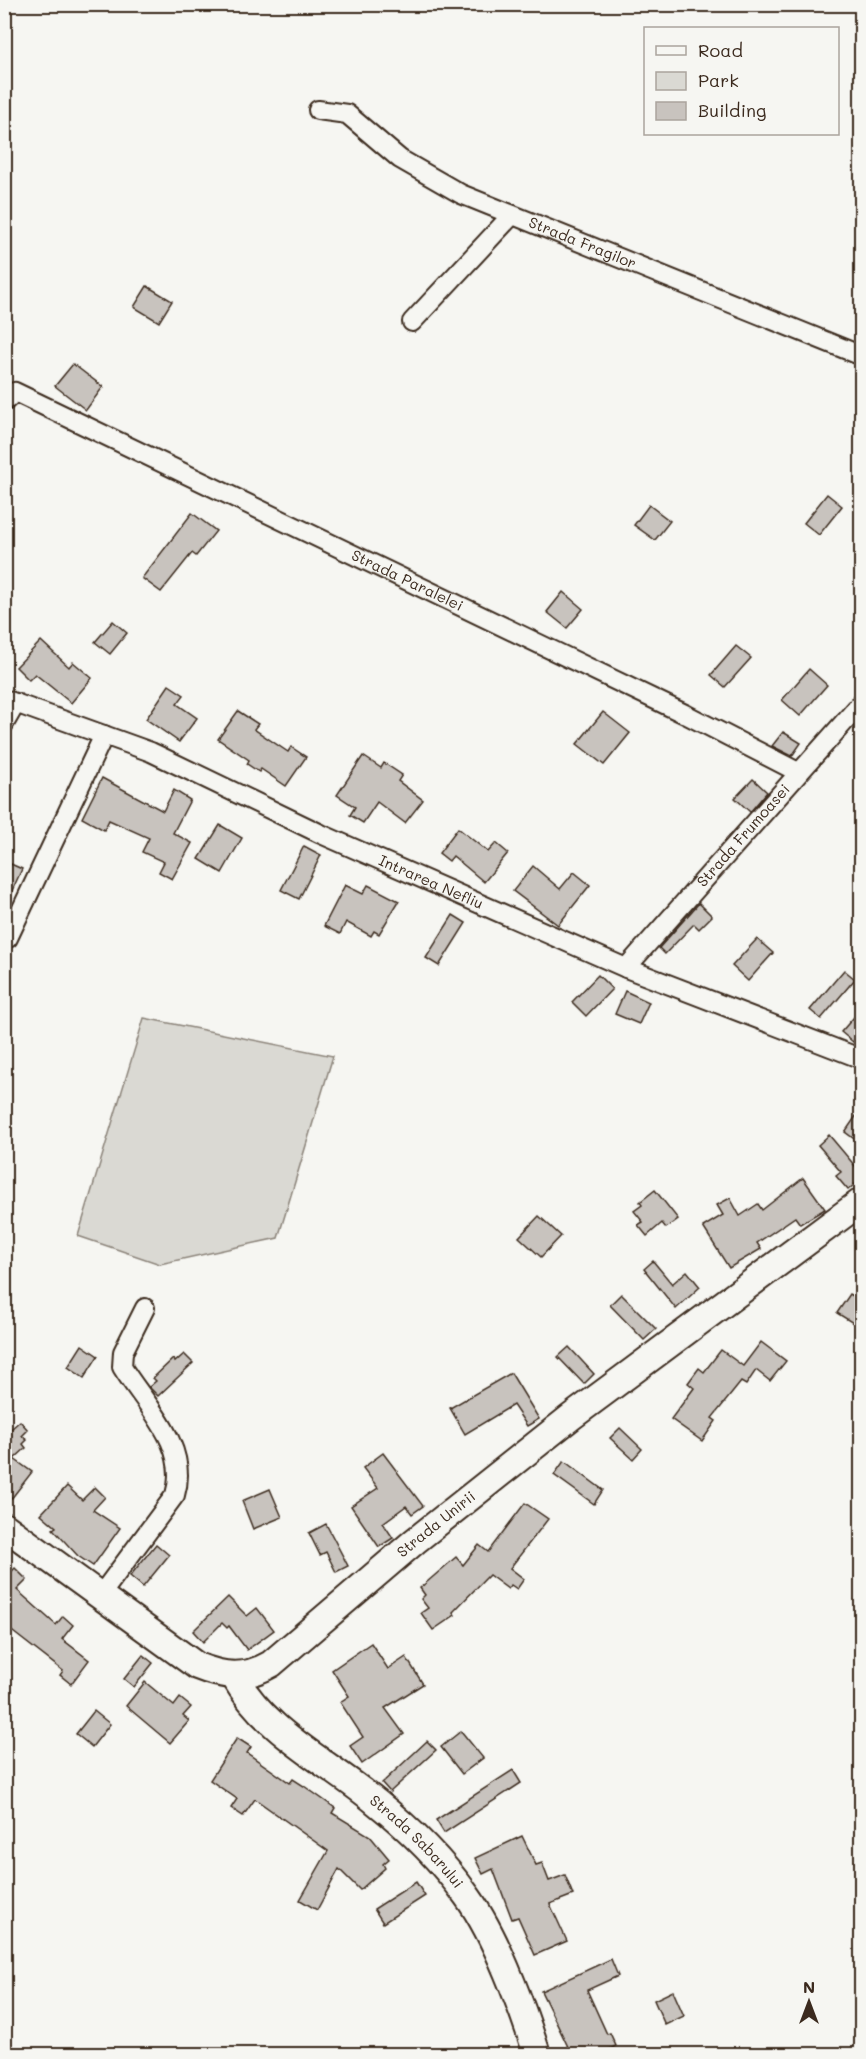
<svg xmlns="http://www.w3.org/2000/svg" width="866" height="2059" font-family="Mali,sans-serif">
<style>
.green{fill:#dad9d3;stroke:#8a8278;stroke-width:1.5}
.building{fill:#c8c3be;stroke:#3b2a1e;stroke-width:1.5}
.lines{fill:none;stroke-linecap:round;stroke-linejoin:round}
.street-casing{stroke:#3b2a1e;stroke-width:22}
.secondary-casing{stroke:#3b2a1e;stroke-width:30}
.street{stroke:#f6f6f2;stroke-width:18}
.secondary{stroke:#f6f6f2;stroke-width:26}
.labels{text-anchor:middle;stroke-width:6;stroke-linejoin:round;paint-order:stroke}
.street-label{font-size:15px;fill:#3b2a1e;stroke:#f6f6f2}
</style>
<rect width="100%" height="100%" fill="#f6f6f2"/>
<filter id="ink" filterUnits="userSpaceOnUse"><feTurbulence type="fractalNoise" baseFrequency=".0167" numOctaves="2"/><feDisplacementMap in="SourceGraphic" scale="12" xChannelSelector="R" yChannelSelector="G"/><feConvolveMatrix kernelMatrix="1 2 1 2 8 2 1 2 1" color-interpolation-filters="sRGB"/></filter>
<g filter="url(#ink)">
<path class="green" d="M144,1018L333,1056L278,1238L160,1264L78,1236Z"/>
<g class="building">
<path d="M147,286L172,301L159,322L134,307Z"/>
<path d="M73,364L103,387L86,410L55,386Z"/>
<path d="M827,494L842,506L819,535L804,523Z"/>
<path d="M649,505L670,521L655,540L634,525Z"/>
<path d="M192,513L216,531L196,556L192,553L161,592L142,578Z"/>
<path d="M563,592L583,609L567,628L547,612Z"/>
<path d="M113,621L127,633L110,654L95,642Z"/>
<path d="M41,641L69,667L73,662L92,678L71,703L35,674L29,680L16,667Z"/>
<path d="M736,646L751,658L725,687L711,675Z"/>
<path d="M809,669L827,685L800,716L782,700Z"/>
<path d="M169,685L184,695L177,704L197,718L179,742L146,719Z"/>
<path d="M238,711L258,724L254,729L288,752L291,747L306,757L286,786L261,769L259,772L247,764L249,760L218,739Z"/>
<path d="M603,712L630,733L604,765L577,744Z"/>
<path d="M783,732L801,743L792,756L772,746Z"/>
<path d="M363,756L381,768L384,763L402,775L398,781L423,800L405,823L377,802L363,823L350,815L355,807L337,795Z"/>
<path d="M102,778L163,811L174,790L190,800L173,833L192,843L172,879L159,872L164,862L142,852L149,838L109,820L104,830L82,818Z"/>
<path d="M753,779L767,792L750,812L735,798Z"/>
<path d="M220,825L242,838L222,873L199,859Z"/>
<path d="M458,828L488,852L496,843L508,853L484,882L453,856L449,861L439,853Z"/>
<path d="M304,846L321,855L299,899L281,890Z"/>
<path d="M4,861L22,869L4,908Z"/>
<path d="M533,866L560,889L574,872L590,885L558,925L513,891Z"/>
<path d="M345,885L363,894L368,885L399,901L379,934L374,931L371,936L346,922L340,934L324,926Z"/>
<path d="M699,903L712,916L699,929L694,924L665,954L659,948Z"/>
<path d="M453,915L466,923L439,966L426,958Z"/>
<path d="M757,939L773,953L748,981L732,966Z"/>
<path d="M844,970L855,979L821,1019L810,1010Z"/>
<path d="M598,975L612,989L586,1016L572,1002Z"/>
<path d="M625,991L649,1002L639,1024L615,1014Z"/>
<path d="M861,1009V1032L853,1042L841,1032Z"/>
<path d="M861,1109V1144L845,1132Z"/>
<path d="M829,1135L861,1173V1179L848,1190L836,1176L841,1172L818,1145Z"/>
<path d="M803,1178L825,1209L800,1224L795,1217L757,1243L761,1249L729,1268L703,1227L723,1215L717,1205L730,1198L740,1216L758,1204L762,1210Z"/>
<path d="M655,1190L678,1219L666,1228L662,1223L647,1236L638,1225L643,1222L634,1211L642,1205L640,1202Z"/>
<path d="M539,1216L561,1236L541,1257L519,1237Z"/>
<path d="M653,1261L672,1284L687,1271L700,1287L676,1309L644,1269Z"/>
<path d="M621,1294L656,1329L644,1340L610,1305Z"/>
<path d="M850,1294L861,1301V1328L837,1313Z"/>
<path d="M761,1342L786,1361L770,1381L756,1370L746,1385L741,1382L712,1418L716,1421L702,1441L671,1419L694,1388L688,1383L699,1368L704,1372L721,1350L743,1366Z"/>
<path d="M82,1345L98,1356L84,1378L68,1367Z"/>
<path d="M569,1347L594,1374L584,1384L558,1357Z"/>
<path d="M184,1354L193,1363L158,1396L149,1387L156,1381L153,1378L173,1359L175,1362Z"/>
<path d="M511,1373L539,1419L527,1426L513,1405L465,1434L450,1408Z"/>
<path d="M20,1421L28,1430L22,1436L27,1440L23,1444L26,1448L14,1459L32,1472L4,1508V1435Z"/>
<path d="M620,1428L642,1449L633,1459L610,1438Z"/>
<path d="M383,1453L423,1506L412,1514L406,1506L383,1523L393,1538L379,1547L351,1506L378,1488L363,1468Z"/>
<path d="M564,1461L603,1490L594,1504L554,1475Z"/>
<path d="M67,1486L82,1500L95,1487L105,1497L93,1510L120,1528L93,1566L78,1556L53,1529L56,1527L41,1514Z"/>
<path d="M270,1489L282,1517L253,1529L242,1501Z"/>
<path d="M525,1503L548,1519L510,1568L524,1579L517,1589L511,1585L508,1589L489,1575L453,1612L455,1615L433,1630L421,1613L428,1608L421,1599L425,1595L420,1588L456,1557L463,1565L479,1545L488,1552Z"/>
<path d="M326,1524L348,1566L336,1572L326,1552L320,1555L309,1533Z"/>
<path d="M156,1544L169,1555L143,1587L130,1576Z"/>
<path d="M15,1568L27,1580L17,1590L56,1625L63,1616L73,1625L62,1639L89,1660L71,1684L60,1675L63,1671L4,1625V1579Z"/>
<path d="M228,1597L247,1616L257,1608L274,1630L247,1650L229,1626L227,1628L222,1623L203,1642L193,1631Z"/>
<path d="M371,1643L388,1669L406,1657L423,1684L385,1708L404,1734L362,1764L350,1746L363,1737L340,1702L349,1696L332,1670Z"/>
<path d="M143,1655L153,1663L134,1687L124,1679Z"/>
<path d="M145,1682L174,1706L180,1698L191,1707L183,1716L189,1721L170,1743L126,1706Z"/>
<path d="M94,1711L110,1724L92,1747L76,1734Z"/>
<path d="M461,1731L483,1758L462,1774L441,1747Z"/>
<path d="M237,1738L251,1747L247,1753L290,1783L293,1779L304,1786L335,1808L332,1813L370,1836L389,1859L383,1864L385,1868L360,1890L339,1869L317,1910L300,1900L328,1851L255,1799L243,1816L231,1808L237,1799L210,1780Z"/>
<path d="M427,1741L436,1750L390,1792L382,1783Z"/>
<path d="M513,1770L521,1783L444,1833L436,1820Z"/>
<path d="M522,1836L536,1865L542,1863L549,1881L565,1875L573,1895L550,1904L567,1941L535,1955L518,1917L512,1919L493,1869L483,1874L475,1858Z"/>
<path d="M416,1882L425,1896L383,1923L374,1909Z"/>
<path d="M611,1959L618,1976L587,1990L607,2034L610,2033L616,2046L598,2055H572L541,1991Z"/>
<path d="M673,1991L684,2016L665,2025L654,2000Z"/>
</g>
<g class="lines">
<g class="street-casing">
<g id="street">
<path id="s1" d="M318,110L347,114L400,159L461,194L862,356"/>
<path d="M412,322L512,215"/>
<path id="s2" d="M4,402L15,392L687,715L798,772"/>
<path id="s3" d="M4,699L151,752L321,834L626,968L862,1059"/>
<path d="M4,724L16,703"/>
<path d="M8,938L104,735"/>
<path id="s4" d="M626,968L862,702"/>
<path d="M100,1596L175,1495C190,1446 146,1406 122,1367L123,1352L145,1308"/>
</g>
</g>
<g class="secondary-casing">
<g id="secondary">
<path id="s5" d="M4,1526L197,1666C224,1677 245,1679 271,1664L415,1541L571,1417L862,1201"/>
<path id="s6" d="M234,1676C267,1734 327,1761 376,1802C410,1829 442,1861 467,1896C496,1936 522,2007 537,2054"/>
</g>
</g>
<use href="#street" class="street"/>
<use href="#secondary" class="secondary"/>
</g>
</g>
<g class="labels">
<g class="street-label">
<text dy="5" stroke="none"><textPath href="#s1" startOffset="300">Strada Fragilor</textPath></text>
<text dy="5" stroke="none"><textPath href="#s2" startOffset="450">Strada Paralelei</textPath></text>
<text dy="5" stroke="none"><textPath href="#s4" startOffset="177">Strada Frumoasei</textPath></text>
<text dy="5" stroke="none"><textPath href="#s3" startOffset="465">Intrarea Nefliu</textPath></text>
<text dy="5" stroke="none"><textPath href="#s5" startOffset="532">Strada Unirii</textPath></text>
<text dy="5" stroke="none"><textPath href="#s6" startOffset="248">Strada Sabarului</textPath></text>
</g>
</g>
<rect width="866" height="2059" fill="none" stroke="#f6f6f2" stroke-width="24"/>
<rect x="12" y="12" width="842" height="2035" fill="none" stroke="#3b2a1e" stroke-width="2" filter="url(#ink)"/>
<rect x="644" y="27" width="195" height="108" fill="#f6f6f2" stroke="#aba49d" stroke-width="1.5"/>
<rect x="656" y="46" width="30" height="9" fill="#f6f6f2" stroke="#aba49d" stroke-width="1.5"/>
<text x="698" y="57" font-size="18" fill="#3b2a1e">Road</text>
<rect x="656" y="72" width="30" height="18" fill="#dad9d3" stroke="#aba49d" stroke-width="1.5"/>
<text x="698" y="87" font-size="18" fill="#3b2a1e">Park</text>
<rect x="656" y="102" width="30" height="18" fill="#c8c3be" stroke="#aba49d" stroke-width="1.5"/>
<text x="698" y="117" font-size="18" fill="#3b2a1e">Building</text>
<g transform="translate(809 2002)" stroke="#f6f6f2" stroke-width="4.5" paint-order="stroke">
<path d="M0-4.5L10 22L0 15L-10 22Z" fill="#3b2a1e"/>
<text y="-9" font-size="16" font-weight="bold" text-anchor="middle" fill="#3b2a1e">N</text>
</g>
</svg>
